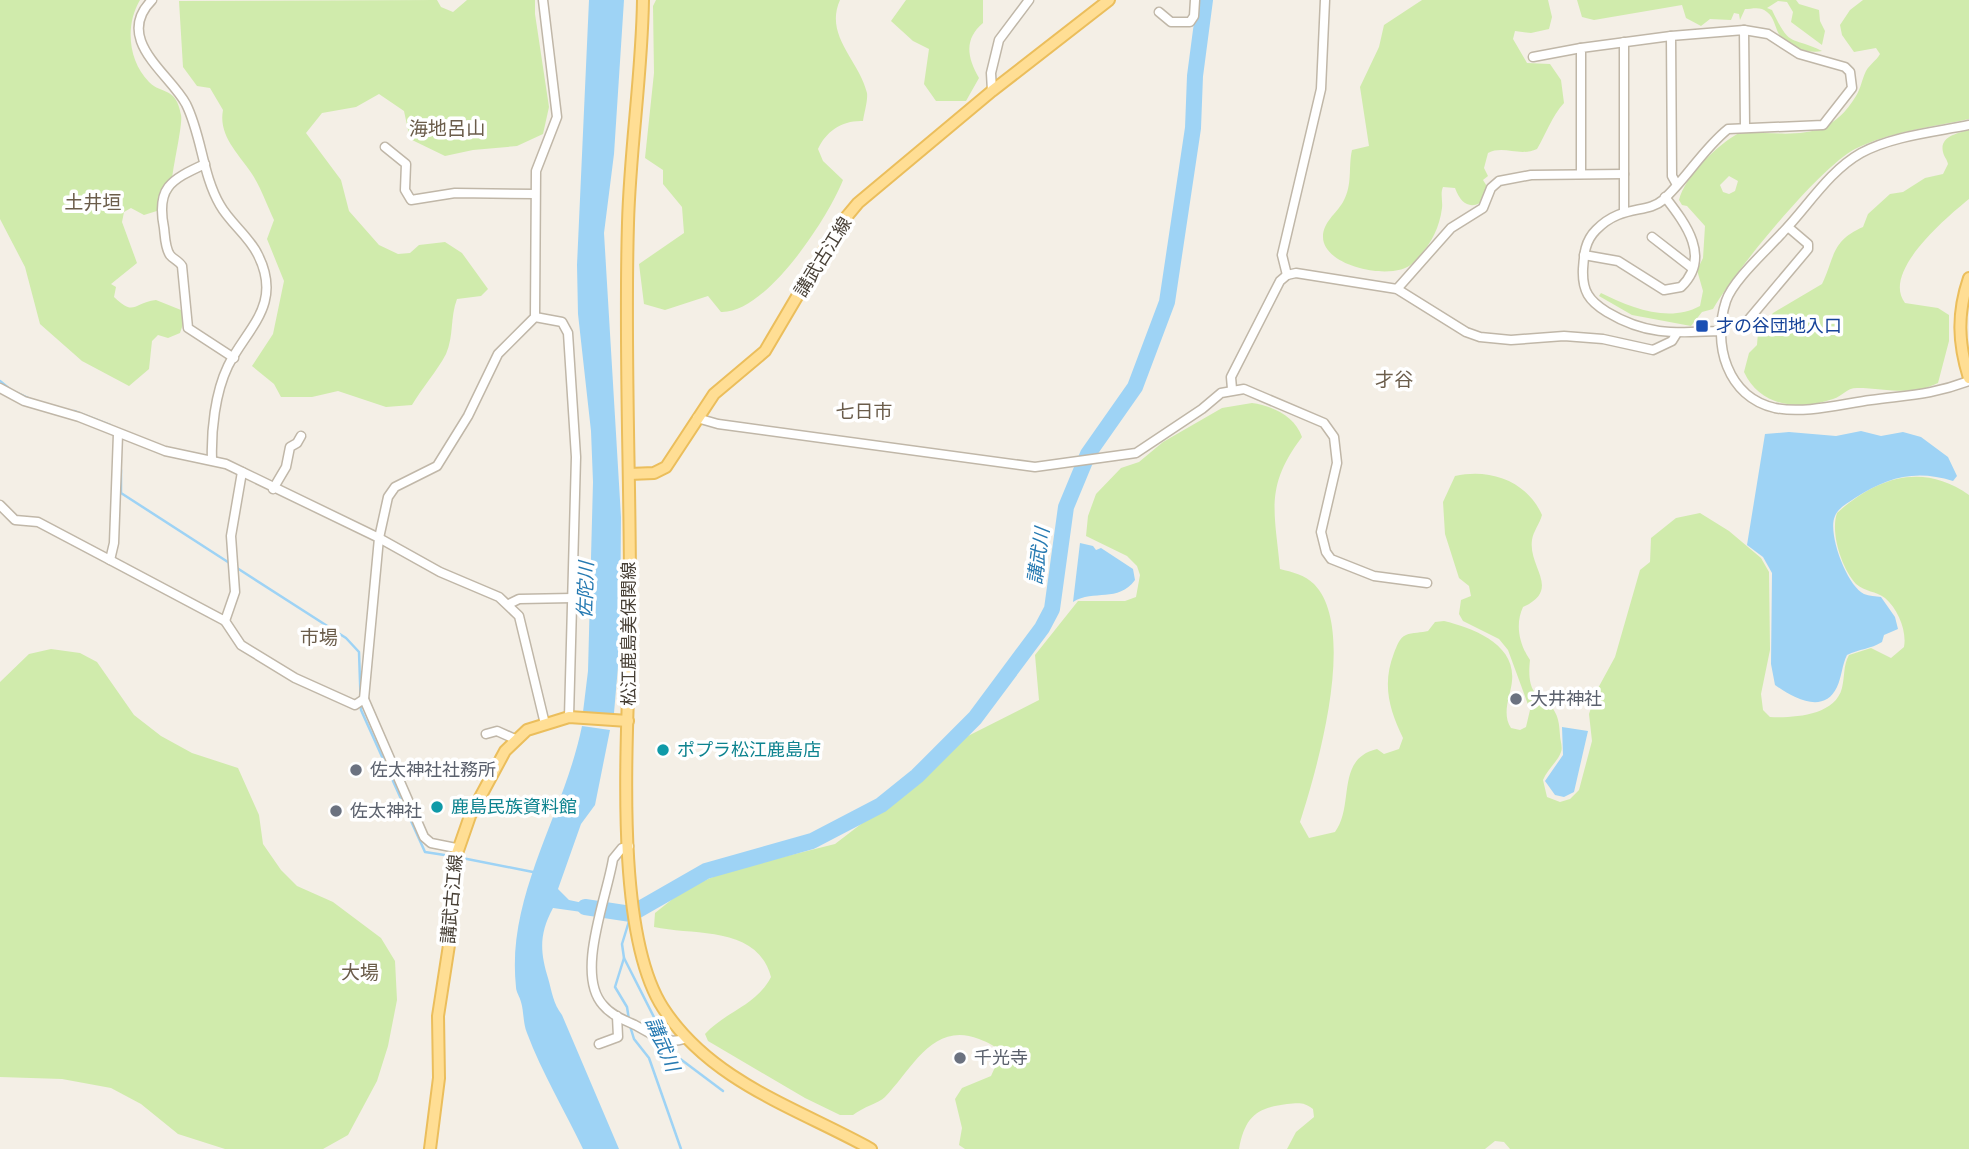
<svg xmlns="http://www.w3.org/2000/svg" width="1969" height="1149" font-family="Mulish,'Noto Sans JP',sans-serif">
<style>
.green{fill:#d0ebac;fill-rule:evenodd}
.water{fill:#9ed3f5}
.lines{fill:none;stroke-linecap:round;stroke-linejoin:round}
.stream{stroke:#9ed3f5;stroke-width:2.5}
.river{stroke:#9ed3f5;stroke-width:16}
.minor-casing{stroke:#c0b7a8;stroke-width:11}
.major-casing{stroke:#ebbe5c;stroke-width:14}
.minor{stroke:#fff;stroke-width:8}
.major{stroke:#ffde94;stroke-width:10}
.transit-dot{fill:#1a4fb4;stroke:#fff;stroke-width:2.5}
.worship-dot{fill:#6b7280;stroke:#fff;stroke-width:2.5}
.culture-dot{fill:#0f9aa8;stroke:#fff;stroke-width:2.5}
.labels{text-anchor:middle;stroke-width:7;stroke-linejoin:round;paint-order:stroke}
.street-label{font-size:18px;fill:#473f35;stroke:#fff}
.transit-label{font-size:18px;fill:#164399;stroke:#fff;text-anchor:start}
.worship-label{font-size:18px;fill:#5b616d;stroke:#fff;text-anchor:start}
.culture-label{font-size:18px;fill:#0d838f;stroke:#fff;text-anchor:start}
.neighbourhood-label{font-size:19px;fill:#6b5d4b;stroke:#fff}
.water-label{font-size:19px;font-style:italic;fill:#267ab2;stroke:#fff}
</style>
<rect width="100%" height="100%" fill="#f4efe6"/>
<g class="green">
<path d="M0,0H140C125,25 128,61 149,82C162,95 176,86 181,115C183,124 173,166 172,180L174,188L160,210L144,215L131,208L124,212L122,222L137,263L111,284L116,287L114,297C135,317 132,303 156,300L181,310L184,321L180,333L168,338L158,335L152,341L149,369L129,386L82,361L40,324L25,267L0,219Z"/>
<path d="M437,0L441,7L453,12L467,0H535V14L549,107L543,134L517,146L473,150L445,156L410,139L404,111L379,94L356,107L322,113L306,133L341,180L349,211L379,245L398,254L410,253L419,245L445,242L462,253L488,289L481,296L457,299C450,317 454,336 446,354C437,371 422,388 412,405L386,407L338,391L312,397H281L274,384L252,366L273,334L284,281L267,239L274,220C267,205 261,188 252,174C239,154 218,136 223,110L210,88L197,86L183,67L179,1Z"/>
<path d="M656,0H840C824,36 859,60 867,93C868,101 864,113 863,121C843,120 826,131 818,149L823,161L843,180C828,218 766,314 721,312L708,296L665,310L644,304L639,264L684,233L682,207L663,184V170L645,158L654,73L653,6Z"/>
<path d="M906,0H983V23C964,39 967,57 979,78L966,101H936L924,84L929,49L913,41L891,21Z"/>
<path d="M1422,0H1548L1552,17L1549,29L1531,33L1515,31L1513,39L1527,63L1550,64L1561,80L1564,103C1552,116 1546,134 1537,149C1519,157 1504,145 1488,153L1484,168L1488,176L1483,180L1488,188V198C1473,210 1462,207 1455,188L1443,187C1440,194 1443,201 1442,208C1439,231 1429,247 1413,263C1394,282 1323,267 1323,237C1323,222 1336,214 1343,202C1353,185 1348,167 1352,150L1369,146L1360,87L1379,47L1384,25Z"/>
<path d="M1577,0H1796L1799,4L1819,10L1820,21L1825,31L1822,45L1791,22L1793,12L1787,2L1778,1L1767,8L1772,10C1791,50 1790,35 1822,51C1810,54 1789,48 1781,37C1775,30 1775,18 1767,12C1761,6 1752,9 1745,9L1740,20L1739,14L1734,13L1731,20L1710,19L1701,26L1686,18L1682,5L1594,20L1582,17Z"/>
<path d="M1863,0H1969V119C1932,127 1889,132 1855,149C1819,168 1734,272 1713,309L1702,312L1691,326L1632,315L1599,296L1601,293C1631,308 1669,323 1700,306L1703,291L1697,270L1703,258L1705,226L1687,206L1682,205L1679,200C1685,176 1717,145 1739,133C1787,131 1826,146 1856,96C1861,88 1862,79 1866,71C1870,64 1876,61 1880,54L1876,48L1854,52L1842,35L1840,25L1850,10ZM1729,176L1738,181L1735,191L1729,194L1723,192L1720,185Z"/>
<path d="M1969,130V199C1947,217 1881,272 1905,303L1938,308L1949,315V341L1938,383C1910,397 1887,388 1857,388C1846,388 1843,396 1833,399C1799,411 1760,407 1744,372L1749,353L1757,345L1758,332L1773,313L1822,284C1835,257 1831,241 1863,227L1868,214L1890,194L1903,192L1925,178L1943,174L1948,164C1947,159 1944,157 1943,152C1939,136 1959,133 1969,130Z"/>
<path d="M1252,403C1273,406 1295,416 1302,437C1264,487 1275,512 1280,569C1292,572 1305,575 1314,584C1358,629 1317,769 1300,822L1309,838L1335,832C1355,805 1335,759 1377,749L1384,754L1399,749L1403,738C1389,709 1382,684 1394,653C1397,646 1399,638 1406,635C1412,632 1422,633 1428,631L1435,622L1444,621C1473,628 1516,644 1512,681C1511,695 1501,713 1511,728L1520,730L1526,727L1530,710L1508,650L1499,639L1463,621L1459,614L1461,600L1471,596L1469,586L1459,578L1445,534L1443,502L1455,476C1490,468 1527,481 1542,515C1540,523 1533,532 1532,540C1528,568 1562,589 1523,607C1515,624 1519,644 1530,660C1524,714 1559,686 1560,735C1560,740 1563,747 1561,752C1558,761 1547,770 1543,780L1547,797L1560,802L1570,799L1579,790L1592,741L1589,714L1597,690L1615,657L1640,570L1650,562L1651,538L1676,518L1700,513L1729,531L1761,558L1769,572L1770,650L1761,694L1763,710L1770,717C1793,718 1835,716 1842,688C1845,676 1843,666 1849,655L1871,648L1891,658L1904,647C1907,631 1898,609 1885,598C1876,591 1865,592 1856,584C1842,569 1830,533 1837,513C1877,477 1923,462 1969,495V1149H1510L1504,1142L1495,1141L1485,1149H1287L1296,1132L1314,1117L1313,1109C1304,1102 1299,1103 1287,1104C1256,1108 1245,1117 1239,1149H965L959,1145L962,1128L955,1099L962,1088L991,1076L1001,1054C995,1045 989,1043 979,1039C932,1021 912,1070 885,1097C879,1103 863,1107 853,1115H840L805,1098L708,1041L705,1034C726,1011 756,1006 771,977C757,925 695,936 654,927L655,913L685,889L727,871L835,844L929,772L958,741L1039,700L1035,655L1078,601H1125L1136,597L1140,575L1137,566L1127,556L1086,536L1088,516L1096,494L1121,468L1139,462L1163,442L1222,408Z"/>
<path d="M51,649L80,653L97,662L134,715L161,736L192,753L238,768L259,815L263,844L281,870L297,886L333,902L381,938L395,961L397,1000L388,1046L377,1081L348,1135L323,1149H225L178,1134L141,1104L111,1088L62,1079L0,1077V682L29,654Z"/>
</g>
<g class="water">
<path d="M589,0H624L614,154L604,233L621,517L620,643L614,713L611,714L583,712L588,671L593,482L591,431L578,314L577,265Z"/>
<path d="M1861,431L1881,436L1903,432L1921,437L1948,457L1957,476L1953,481C1916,469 1887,477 1855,498C1848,503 1838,508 1835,516C1827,533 1847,586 1864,594C1869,596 1876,596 1881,597L1895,617L1898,629L1884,635L1882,642C1871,649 1859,649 1847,655C1842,665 1842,676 1837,687C1824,715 1793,698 1775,685L1771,664L1772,573L1763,557L1747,545L1765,434L1789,432L1836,436Z"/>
<path d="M1080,543L1093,546L1096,550L1101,548L1133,569L1135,580C1118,603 1094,589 1073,602Z"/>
<path d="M582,726L610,730L595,805L581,824L558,889L569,900L597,906L596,914L553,908C539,934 540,952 548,978C552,992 553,1003 562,1015L619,1149H583C565,1111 542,1073 527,1033C523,1024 524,1012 521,1002C520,997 516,992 516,987C506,895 564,815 582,726Z"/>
<path d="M1562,727L1588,731L1574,792L1564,797L1555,795L1545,781L1563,755Z"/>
</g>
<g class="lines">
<g class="stream">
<path d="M0,381L11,390"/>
<path d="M17,393L30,399"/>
<path d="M74,411L110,425"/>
<path d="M121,470V493L231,564"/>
<path d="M237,568L346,638L359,652L361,710L425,852L451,856"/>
<path d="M457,857L533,872"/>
<path d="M624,958L661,1031"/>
<path d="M629,1020L627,1007L615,987L624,958L622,944L630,918"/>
<path d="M630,1026L634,1039L649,1058L681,1149"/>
<path d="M679,1058L723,1091"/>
</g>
<path class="river" d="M585,907L631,914L706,871L812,841L881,805L917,776L975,718L1042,628L1052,609L1066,507L1088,454L1135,387L1167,302L1193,128L1195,76L1205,0"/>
<g class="minor-casing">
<g id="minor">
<path d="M152,0C113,39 170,74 186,104C202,136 202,174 220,205C230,223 249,236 258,255C283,305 247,328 228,366C215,393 211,431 212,460"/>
<path d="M1159,12L1171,22H1190L1194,16L1195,0"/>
<path d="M1533,57L1581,48"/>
<path d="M992,91L991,73L999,40L1029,0"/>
<path d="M1969,125C1935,132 1892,136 1861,153C1829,171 1808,206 1783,232C1767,250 1733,280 1726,301C1712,344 1727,397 1775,408C1805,414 1841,404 1871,400C1908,395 1932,395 1969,381"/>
<path d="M385,147L406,164L405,190L411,200L455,193L535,194"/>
<path d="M205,164C170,180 156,188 164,228C165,236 165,248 170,255C173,259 179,261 182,266L188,328L234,358"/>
<path d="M1581,174V48L1671,36"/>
<path d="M1676,183L1672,176L1671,36L1744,30L1745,127"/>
<path d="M1624,211V42"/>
<path d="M1652,237L1692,268"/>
<path d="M1584,255L1618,261L1664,290L1681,287C1712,257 1685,223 1665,197"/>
<path d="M1287,275L1282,255L1321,89L1325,0"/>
<path d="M1397,289L1451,228L1483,208L1491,188L1499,181L1531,175L1624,174"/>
<path d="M535,317L562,322L568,333L576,457L569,717"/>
<path d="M1744,325L1808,249V244L1788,227"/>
<path d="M1721,331C1676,333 1647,336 1607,312C1589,301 1582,291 1583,269C1584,254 1585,241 1596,230C1621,204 1647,214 1663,200C1687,178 1703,149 1728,129L1823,125L1852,88L1850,72L1845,67L1799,54L1768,34L1744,30"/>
<path d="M0,388L24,401L79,417L165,451L226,464L379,538L440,572L499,597L519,616L545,724"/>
<path d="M1232,389L1231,377L1280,281L1287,275L1296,273L1397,289L1466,332L1480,337L1511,340L1564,336L1603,339L1653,350L1672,341L1677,333"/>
<path d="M697,418L718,424L1035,467L1136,453L1202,409L1221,393L1244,389L1324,423L1334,437L1337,463L1321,532L1326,552L1331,559L1374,576L1427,583"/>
<path d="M273,489L286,467L290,447L297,443L301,436"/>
<path d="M0,505L15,520L38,522L110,560L114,543L118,434"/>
<path d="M110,560L225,621L235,592L231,536L242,472"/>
<path d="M509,604L519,599L573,598"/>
<path d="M225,621L241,645L295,678L355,705L364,699L379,538L388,497L395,487L437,466L468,416L498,354L535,317L536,171L557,117L543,0"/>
<path d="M364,699L424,837L431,843L456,848"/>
<path d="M486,734L497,731L515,739"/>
<path d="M629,846L622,848L613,859C607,897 575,974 603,1005C611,1015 624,1020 635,1025C652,1034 665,1045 684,1039"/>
<path d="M599,1044L618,1037L617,1016"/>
</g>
</g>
<g class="major-casing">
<g id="major">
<path d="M643,0C642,74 630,148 628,223C624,356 631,491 630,624C629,721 611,928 663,1008C711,1082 797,1108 871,1149"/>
<path d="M1969,278C1957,313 1958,343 1969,378"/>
<path d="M629,474L654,473L666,467L714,394L765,351L838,227L858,203L992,91L1109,0"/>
<path d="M430,1149L439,1078L438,1016L449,945L454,862L470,816L505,751L527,730L569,717L628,721"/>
</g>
</g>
<use href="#minor" class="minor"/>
<use href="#major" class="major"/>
</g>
<rect class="transit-dot" x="1695" y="319" width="14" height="14" rx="3.5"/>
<g class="worship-dot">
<circle cx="1516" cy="699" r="7"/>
<circle cx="356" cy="770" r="7"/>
<circle cx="336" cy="811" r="7"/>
<circle cx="960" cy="1058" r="7"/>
</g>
<g class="culture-dot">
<circle cx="663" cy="750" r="7"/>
<circle cx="437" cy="807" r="7"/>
</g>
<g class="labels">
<g class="street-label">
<text transform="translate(823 257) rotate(-58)" y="6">講武古江線</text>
<text transform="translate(629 634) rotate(-90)" y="6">松江鹿島美保関線</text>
<text transform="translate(452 899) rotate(-85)" y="6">講武古江線</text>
</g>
<g class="transit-label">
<text x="1716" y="332">才の谷団地入口</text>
</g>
<g class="worship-label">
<text x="1530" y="705">大井神社</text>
<text x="370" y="776">佐太神社社務所</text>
<text x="350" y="817">佐太神社</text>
<text x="974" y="1064">千光寺</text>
</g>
<g class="culture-label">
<text x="677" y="756">ポプラ松江鹿島店</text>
<text x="451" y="813">鹿島民族資料館</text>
</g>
<g class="neighbourhood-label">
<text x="447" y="135">海地呂山</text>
<text x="93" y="209">土井垣</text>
<text x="1394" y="386">才谷</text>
<text x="864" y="418">七日市</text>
<text x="319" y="644">市場</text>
<text x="360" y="979">大場</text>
</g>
<g class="water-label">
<text transform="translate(1038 556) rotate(-82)" y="7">講武川</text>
<text transform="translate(585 590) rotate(-88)" y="7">佐陀川</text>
<text transform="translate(663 1044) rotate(67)" y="7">講武川</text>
</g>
</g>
</svg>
